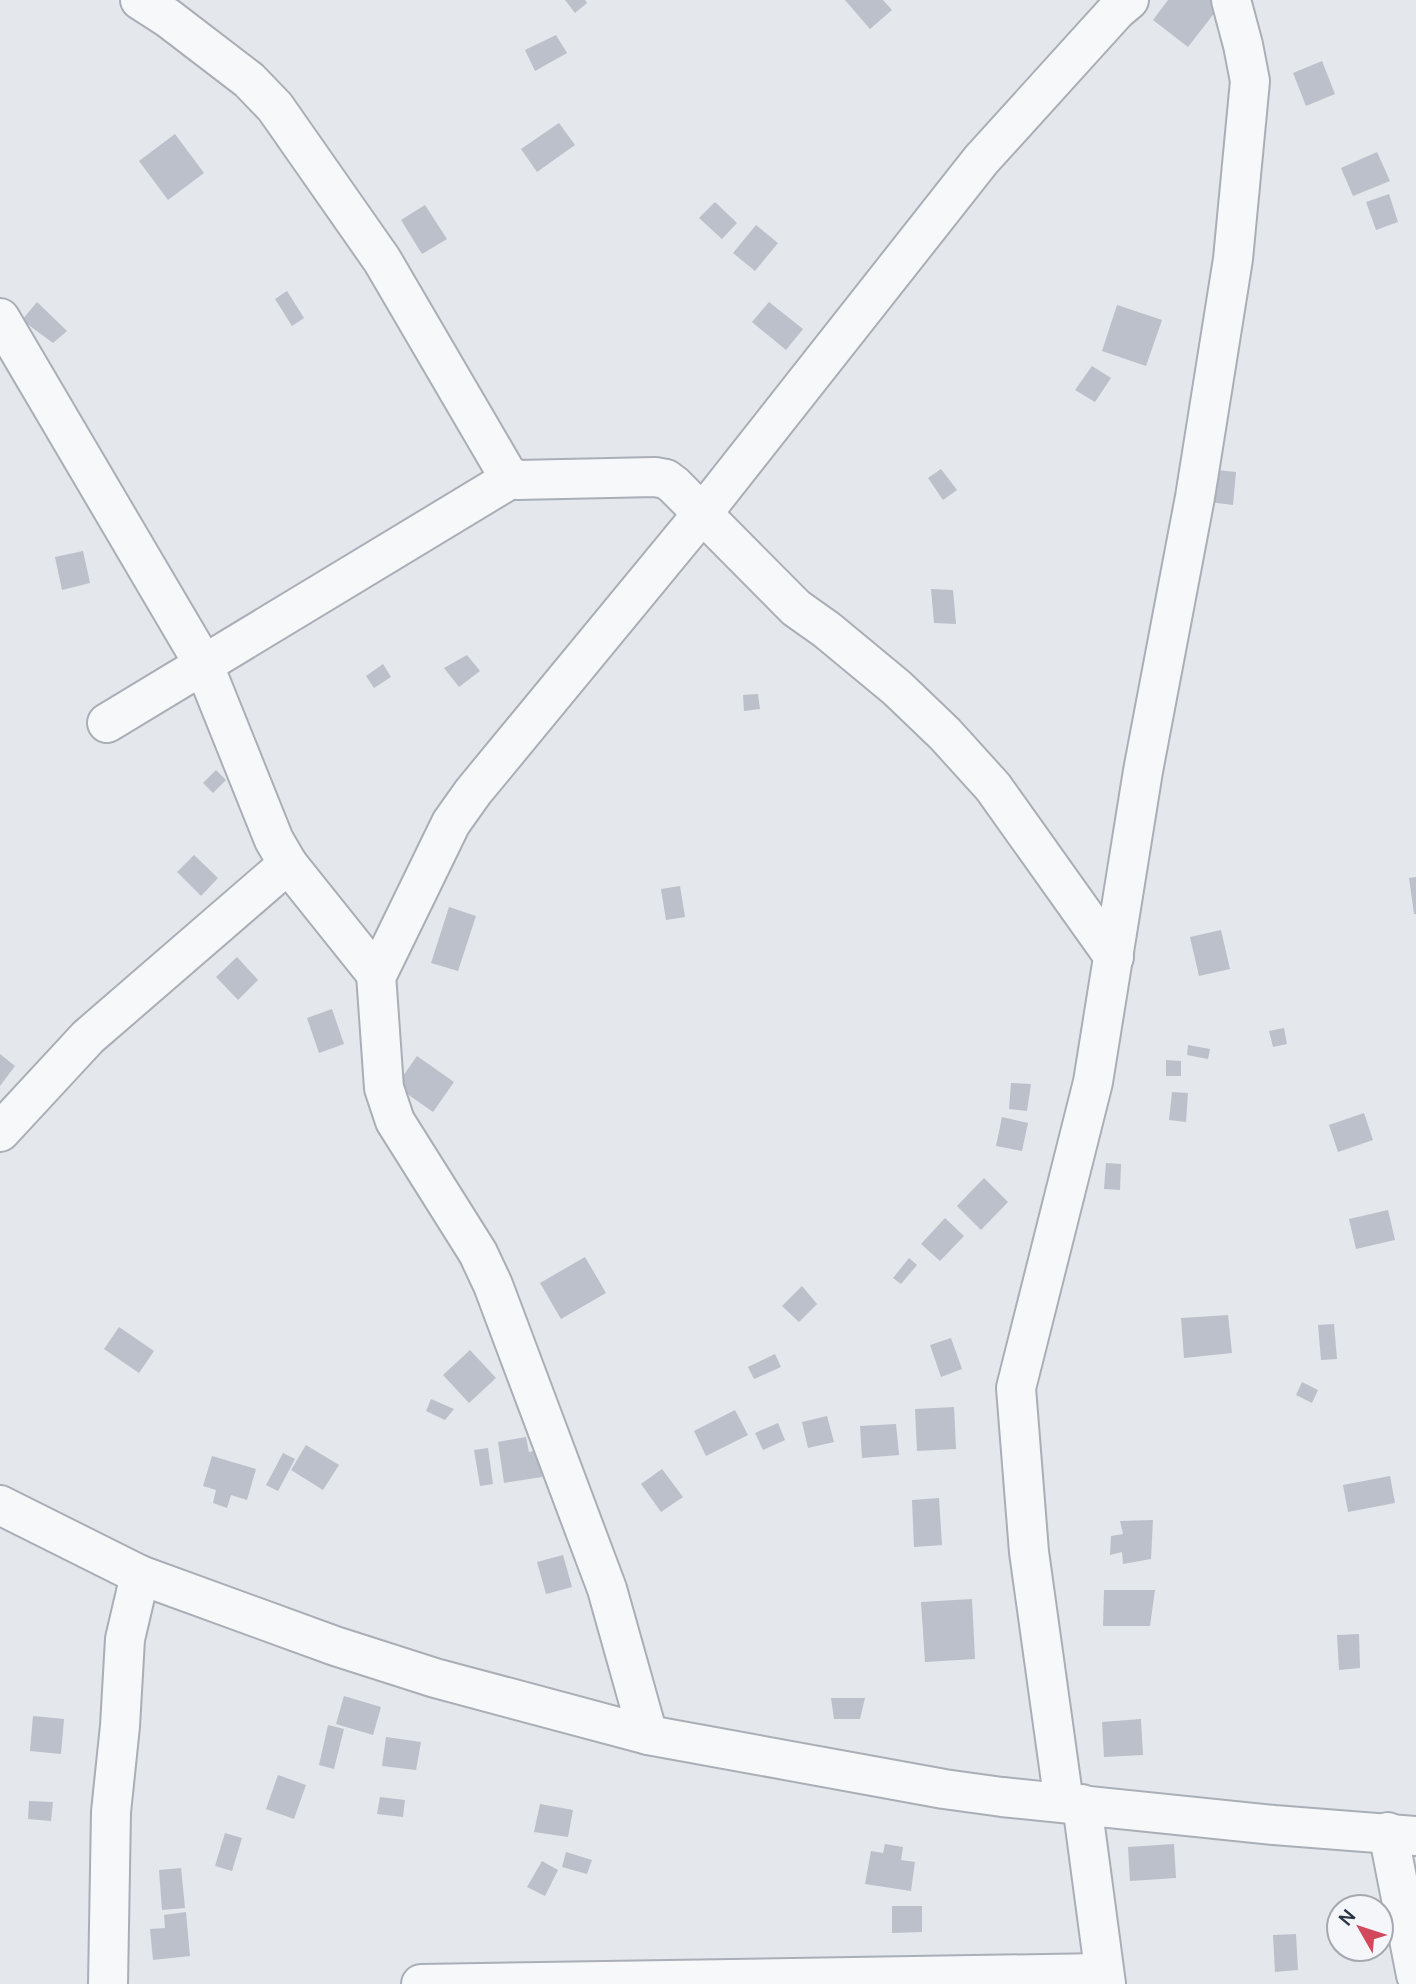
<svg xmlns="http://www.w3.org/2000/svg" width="1416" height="1984" font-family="Manrope,sans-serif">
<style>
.building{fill:#bbc0ca}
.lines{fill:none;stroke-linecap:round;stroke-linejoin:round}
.minor-casing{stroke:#a9aeb7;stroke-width:42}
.minor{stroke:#f7f8fa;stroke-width:38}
</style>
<rect width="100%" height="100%" fill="#e4e7ec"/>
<g class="building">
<path d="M565,0H585L587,3L575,13Z"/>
<path d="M845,0H883L892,10L870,29Z"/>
<path d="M1168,0H1210L1219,7L1188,47L1153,20Z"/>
<path d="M556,35L567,53L535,71L525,50Z"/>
<path d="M1322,61L1335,94L1306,106L1293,73Z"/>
<path d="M559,123L575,145L537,172L521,149Z"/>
<path d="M175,134L204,173L168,200L139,161Z"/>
<path d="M1377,152L1390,181L1353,196L1341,168Z"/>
<path d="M1389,194L1398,222L1376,230L1366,202Z"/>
<path d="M715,202L737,223L722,239L699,218Z"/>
<path d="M425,205L447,239L422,254L401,220Z"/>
<path d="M756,225L778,243L755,271L733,253Z"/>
<path d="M287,291L304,318L292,326L275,299Z"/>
<path d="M37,302L67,331L53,343L22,320Z"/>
<path d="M769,302L803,329L786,350L752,322Z"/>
<path d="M1117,305L1162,320L1146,366L1102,351Z"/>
<path d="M1092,366L1111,378L1095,402L1075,390Z"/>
<path d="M941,469L957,490L943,500L928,478Z"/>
<path d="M1206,469L1236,472L1233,505L1202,501Z"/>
<path d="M83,551L90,583L62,590L55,557Z"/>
<path d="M931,589L953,590L956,624L934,623Z"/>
<path d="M467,655L480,671L459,687L444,668Z"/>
<path d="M383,664L391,677L374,688L366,676Z"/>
<path d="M758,694L760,709L744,711L743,695Z"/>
<path d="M216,770L226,780L213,793L203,783Z"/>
<path d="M194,855L218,878L201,896L177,872Z"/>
<path d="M1416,877V914H1414L1409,878Z"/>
<path d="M680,886L685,917L666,920L661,889Z"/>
<path d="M449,907L476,916L458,971L431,963Z"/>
<path d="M1221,930L1230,969L1199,976L1190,937Z"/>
<path d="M237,957L258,980L238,1000L216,977Z"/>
<path d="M332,1009L344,1044L319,1053L307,1018Z"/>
<path d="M1284,1028L1287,1044L1273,1047L1269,1031Z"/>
<path d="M1188,1045L1210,1049L1208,1059L1187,1055Z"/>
<path d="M0,1054L15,1066L0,1086Z"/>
<path d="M417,1056L454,1082L433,1112L396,1086Z"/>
<path d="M1166,1060L1181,1061V1076H1166Z"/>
<path d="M1011,1083L1031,1084L1027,1111L1009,1109Z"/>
<path d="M1172,1092L1188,1093L1186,1122L1169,1120Z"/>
<path d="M1364,1113L1373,1140L1338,1152L1329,1125Z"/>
<path d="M1002,1117L1028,1123L1022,1151L996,1146Z"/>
<path d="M1106,1163L1121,1164L1120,1190L1104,1189Z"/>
<path d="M984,1178L1008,1202L981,1230L957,1206Z"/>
<path d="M1388,1210L1395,1240L1356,1249L1349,1219Z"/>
<path d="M945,1218L964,1236L940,1261L921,1244Z"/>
<path d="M585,1257L606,1293L561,1319L540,1283Z"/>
<path d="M909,1258L917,1265L901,1284L893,1278Z"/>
<path d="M802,1286L817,1304L799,1322L782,1306Z"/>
<path d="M1228,1315L1232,1353L1184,1358L1181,1318Z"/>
<path d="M1334,1324L1337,1359L1321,1360L1318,1325Z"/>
<path d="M119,1327L154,1351L139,1373L104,1349Z"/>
<path d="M951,1338L962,1369L941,1377L930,1345Z"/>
<path d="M470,1350L496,1378L469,1403L443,1375Z"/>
<path d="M775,1354L781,1367L754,1379L748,1367Z"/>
<path d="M1302,1382L1318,1390L1312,1403L1296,1395Z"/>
<path d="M431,1399L454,1409L445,1420L426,1411Z"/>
<path d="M954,1407L956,1449L917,1451L915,1409Z"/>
<path d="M735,1410L748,1435L706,1456L694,1431Z"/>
<path d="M827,1416L834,1442L808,1448L802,1422Z"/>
<path d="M778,1423L785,1440L763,1450L755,1433Z"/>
<path d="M896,1424L899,1455L862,1458L860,1426Z"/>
<path d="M526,1437L529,1452L538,1450L542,1477L504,1483L498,1442Z"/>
<path d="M306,1445L339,1465L323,1490L291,1470Z"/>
<path d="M488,1448L493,1484L480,1486L474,1450Z"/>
<path d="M283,1453L295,1459L278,1491L266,1485Z"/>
<path d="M212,1456L256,1469L247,1500L231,1495L227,1508L213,1503L216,1490L203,1486Z"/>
<path d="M662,1469L683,1497L661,1512L641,1484Z"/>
<path d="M1390,1476L1395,1503L1348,1512L1343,1485Z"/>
<path d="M939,1498L942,1545L914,1547L912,1500Z"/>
<path d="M1153,1520L1151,1559L1123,1564L1122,1552L1110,1555L1111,1536L1123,1534L1120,1521Z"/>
<path d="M563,1555L572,1587L546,1594L537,1562Z"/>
<path d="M1104,1590H1155L1150,1626H1103Z"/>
<path d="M972,1599L975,1659L925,1662L921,1602Z"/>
<path d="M1359,1634L1360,1668L1339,1670L1337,1635Z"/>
<path d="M344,1696L381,1707L373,1735L336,1724Z"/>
<path d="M831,1698H865L860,1719H834Z"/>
<path d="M33,1716L64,1719L61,1754L30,1751Z"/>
<path d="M1141,1719L1143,1755L1104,1757L1102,1722Z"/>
<path d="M328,1725L344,1729L334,1769L319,1765Z"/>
<path d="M386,1737L421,1742L416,1770L382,1766Z"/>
<path d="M278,1775L306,1785L294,1819L266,1809Z"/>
<path d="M380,1797L405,1800L403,1817L377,1814Z"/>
<path d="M29,1801L53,1802L51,1821L28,1819Z"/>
<path d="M540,1804L573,1810L568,1837L534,1832Z"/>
<path d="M225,1833L242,1838L232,1871L215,1866Z"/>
<path d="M885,1844L903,1847L901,1860L915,1862L911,1891L865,1884L871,1851L883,1853Z"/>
<path d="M1174,1844L1176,1878L1130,1881L1128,1847Z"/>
<path d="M566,1852L592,1860L587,1874L562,1867Z"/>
<path d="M542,1861L558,1870L545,1896L527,1887Z"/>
<path d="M181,1868L185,1908L162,1910L159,1870Z"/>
<path d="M892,1906H922V1932L892,1933Z"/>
<path d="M186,1912L190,1956L153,1960L150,1929L165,1928L164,1915Z"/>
<path d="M1296,1934L1298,1970L1275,1972L1273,1935Z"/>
</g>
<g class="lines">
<g class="minor-casing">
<g id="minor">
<path d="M140,0L168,18L249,80L275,107L382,260L507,474L517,480L655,477L666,479L674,485L796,608L827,630L897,688L945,734L993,787L1114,957"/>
<path d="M0,318L203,663L274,840L288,864L376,974"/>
<path d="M107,723L512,478"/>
<path d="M0,1132L88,1037L288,864"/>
<path d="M0,1505L140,1575L335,1646L435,1678L648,1735L944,1789L1002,1797L1274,1825L1416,1836"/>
<path d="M648,1735L607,1589L493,1285L478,1253L395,1121L384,1088L376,974L379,971L451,823L473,792L702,514L981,160L1117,10L1129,0"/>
<path d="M1064,1803L1029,1552L1016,1388L1093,1082L1143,771L1195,497L1233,259L1250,81L1243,45L1231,0"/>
<path d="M1082,1804L1106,1984"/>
<path d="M1388,1832L1416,1975"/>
<path d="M108,1984L111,1812L120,1726L125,1639L140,1575"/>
<path d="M421,1984L1103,1973"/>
</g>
</g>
<use href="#minor" class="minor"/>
</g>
<g transform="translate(1360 1928) rotate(309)"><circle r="33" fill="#f4f6f9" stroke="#a4a8b1" stroke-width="2"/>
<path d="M0-5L12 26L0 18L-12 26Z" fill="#d1495b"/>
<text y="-10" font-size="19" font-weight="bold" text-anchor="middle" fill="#2b3445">N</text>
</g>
</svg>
